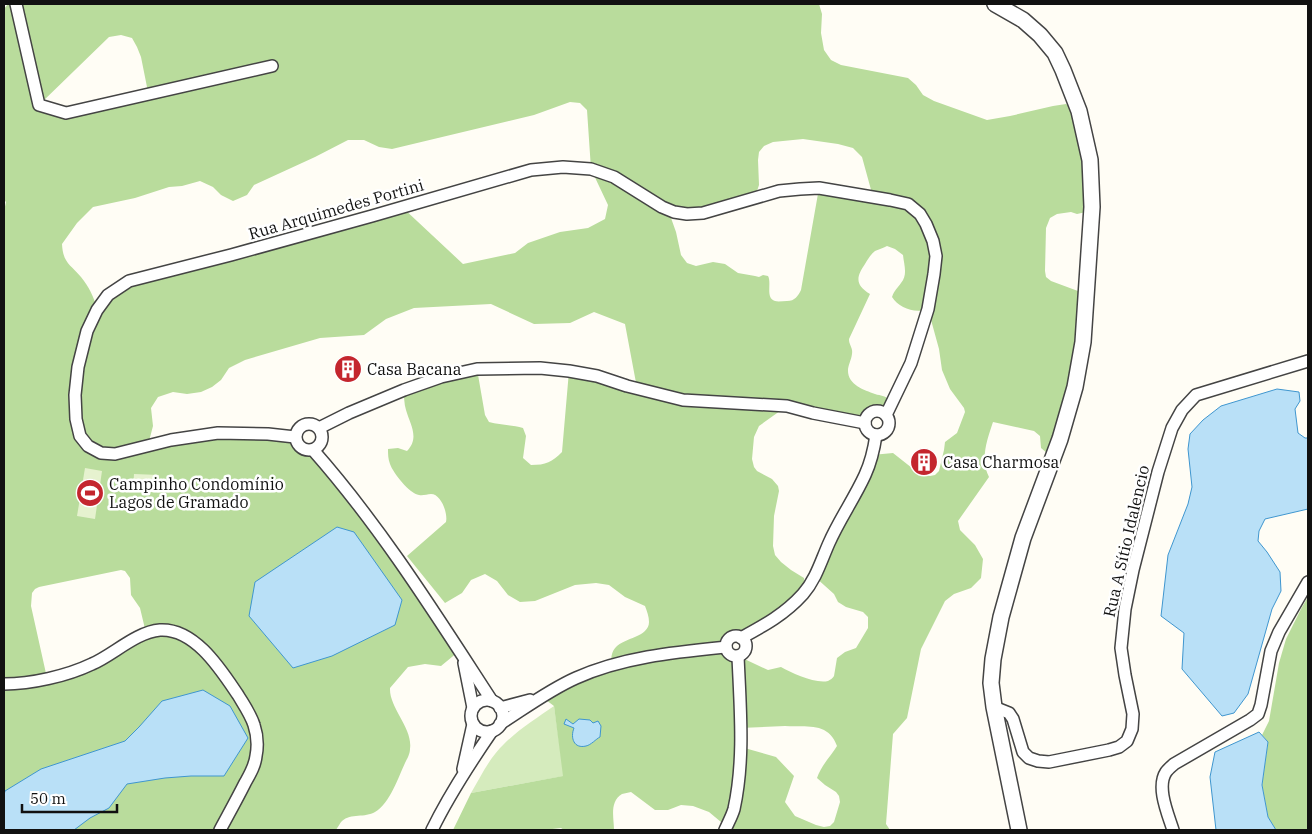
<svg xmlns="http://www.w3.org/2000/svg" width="1312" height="834" font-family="'IBM Plex Serif',serif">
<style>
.green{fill:#d5ebbd}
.forest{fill:#b9dc9c;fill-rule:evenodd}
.pitch{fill:#e6f2cf}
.water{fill:#b9e0f7;stroke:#3f96cf}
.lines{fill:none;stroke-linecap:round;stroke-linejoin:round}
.minor-casing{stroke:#444;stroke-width:14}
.tertiary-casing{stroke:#444;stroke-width:18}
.minor{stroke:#fff;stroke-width:11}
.tertiary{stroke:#fff;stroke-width:15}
.labels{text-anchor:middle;stroke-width:5;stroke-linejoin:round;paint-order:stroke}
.street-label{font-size:16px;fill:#111;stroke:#fff}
.poi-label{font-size:16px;fill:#111;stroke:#fff;text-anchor:start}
</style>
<rect width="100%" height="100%" fill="#fffdf5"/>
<path class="green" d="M554,706L564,776L471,793C481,776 490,757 504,744C519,729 537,718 554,706Z"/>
<g class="forest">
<path d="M8,4H819L822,14L821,33L824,50L831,60L841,65L908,78L916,85L923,95L934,101L987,120L1010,116L1053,106L1066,104L1079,111L1090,160L1086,212L1077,214L1071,212L1057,214L1050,218L1046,228L1045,271L1046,277L1051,281L1086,294L1053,458L1041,448L1040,436L1034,431L993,422C987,440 980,459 989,477L958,521L960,530L975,545L983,559L981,578L971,588L954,594L945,601L921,649L907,718L893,734L886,824L890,830H724L721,822L709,812L693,806L681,805L668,810H655L631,792C628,793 625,793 622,794C609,802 614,818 614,830H564L561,828L544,830H453L471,793L563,776L554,706L542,697L611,666C611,659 611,652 616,647C624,638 649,637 649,622C649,617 647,611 645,606L625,597L609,585L596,583L575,585L535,601L520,602L508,595L497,581L485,574L471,580L462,593L445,603L407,556L446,522C448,513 441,494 431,494C427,494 423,496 419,495C410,494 393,473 390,464C388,459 388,454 388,449L398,448L407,451C420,438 410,424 406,410C404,404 404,396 404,390L477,369L485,415L489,422C500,425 512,425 523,428L526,436L523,458L531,465C546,465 552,462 562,452L569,371L637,388L625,324L594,312L570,323L534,324L491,304L414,308L386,319L364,335L320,338L245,360L229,368L221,380L212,387L201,392L187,394L173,392L158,397L151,408L153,426L148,445L218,433L296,442C301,449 305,451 313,450L458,652L441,666L425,664L408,667L390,688C389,708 413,728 410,749C410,754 407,759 405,763C398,778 390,803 375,812C365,818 351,813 342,821C340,823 338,827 336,830H4V211L6,202L4,200V9ZM121,35L132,38L137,47L141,57L148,92L66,113L40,104L109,37ZM570,102L580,103L587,110L591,169L608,205L605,219L588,228L560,232L528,243L515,253L463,264L402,207L129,281L97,309C94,297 89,287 81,277C70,264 63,263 62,244L77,223L93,207L135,198L169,187L182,186L200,181L213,187L221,195L233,201L247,195L254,185L315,157L348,140H364L379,147L392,149L534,115ZM803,139L838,144L853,148L862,157L873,197L819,188L801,290C798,296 795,301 787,301C783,301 778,302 775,301C765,298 772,283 768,276L763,275L759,277L755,276L738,273L725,264L713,262L696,266L687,263L681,255L676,232L671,218L663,207L703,213L745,200L757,191L759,185L758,160L759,152L764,146L773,142ZM887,246L895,249L903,255C904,265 908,275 901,283C897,289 895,289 892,297C899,308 915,314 928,309L939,349L942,370L950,389L964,408L965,412L957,433L945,442L944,450L939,471L935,475L930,476L912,468L893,453L872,455L815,577L834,594L838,602L846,607L863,612L868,617V628L856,648L845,652L837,658L834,676C833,678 830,680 828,681C815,684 792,673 781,667L768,670L738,656C729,656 727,651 727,642C730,638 732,637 737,637L805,592L804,578L791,570L781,562L775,555L773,546L774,516L779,491L778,486L772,479L757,471L754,467L752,459L754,437L759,426L787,406L866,418C871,412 875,410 883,413L889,400C885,395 881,396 875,394C864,390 847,385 848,369C849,363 853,356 852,350C851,345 849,344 849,339L870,294C855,285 856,277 865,264C868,259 871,254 875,251C879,249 884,248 887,246ZM121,570L125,571L130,578L131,595L140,608L146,633L47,678L31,606L32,593L35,589L39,587ZM785,726C807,727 829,722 837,746C830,757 821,766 817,778L825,785L836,792L839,796L840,802L834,822L830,826L824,827L816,825L795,816L785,802L794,776L776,757L741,747L740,728Z"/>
<path d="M1308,597V830H1276L1268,817L1262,785L1268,742L1262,735L1269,721L1279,663L1286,639L1302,607Z"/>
</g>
<g class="pitch">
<path d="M85,468L102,471L95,519L77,516Z"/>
<path d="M134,474L159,475L158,492L133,491Z"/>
</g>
<g class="water">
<path d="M1277,389L1299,392L1300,401L1295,409L1298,433L1305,438H1308V509L1265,519L1259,531L1258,541L1267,552L1280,572L1281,591L1272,609L1248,694L1234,713L1222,716L1182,669L1184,633L1161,616L1168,555L1188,504L1192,487L1188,449L1190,434L1203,420L1221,406Z"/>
<path d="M337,527L354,532L402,600L395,625L332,656L293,668L249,616L255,582Z"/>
<path d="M203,690L230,706L248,738L224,776H191L165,778L127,784L109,808L90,818L74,830H4V795L5,791L41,769L125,741L139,727L162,701Z"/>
<path d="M566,719L573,724L579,719L590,720L593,723L598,721L601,726L600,737C596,739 591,745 586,746C574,749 570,738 574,728L564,724Z"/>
<path d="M1259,732L1268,742L1262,785L1268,817L1276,830H1216L1210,777L1215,752Z"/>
</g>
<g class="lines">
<g class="minor-casing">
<g id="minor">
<path d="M16,4L39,105L66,113L272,66"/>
<circle cx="877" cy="423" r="12"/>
<circle cx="309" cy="437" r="13"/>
<path d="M319,428L349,413L404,390L441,377L477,369L540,368L569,371L597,376L627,386L683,400L787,406L813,413L865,423"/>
<path d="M295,437L268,434L218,433L171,440L115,454L101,453L88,446L80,436L76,419L75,395L78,367L87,331L97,310L108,295L129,281L231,255L372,216L531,170L563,167L591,169L614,177L662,207L674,212L687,214L703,213L779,191L800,189L819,188L890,200L908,204L920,214L926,224L933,241L936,256L934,274L928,309L911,363L886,415"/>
<path d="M313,450C381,527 436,615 492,701"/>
<circle cx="736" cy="646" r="10"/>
<path d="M741,638C765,625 785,614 803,594C816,579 821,561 829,543C839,520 854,499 865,475C871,462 874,449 876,435"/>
<path d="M464,663L473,708"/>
<path d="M4,684C31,684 67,676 92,664C113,655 136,632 160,630C195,628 221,670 238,695C244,705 251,715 254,725C257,734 258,746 256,756C255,766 250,774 245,783C237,799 228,815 220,830"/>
<circle cx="487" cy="716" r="16"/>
<path d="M994,707L1009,713L1013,719L1023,752L1029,758L1038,761L1049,762L1109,750L1119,747L1127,741L1132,729L1133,714L1125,675L1121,648L1125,609L1133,570L1158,472L1172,428L1182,410L1196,395L1308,361"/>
<path d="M500,708L530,700"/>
<path d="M500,724C525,708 549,690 576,678C622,657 676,652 726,647"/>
<path d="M463,769L473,724"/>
<path d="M432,830C449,795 470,763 492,731"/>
<path d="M725,830C728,823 732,816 734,809C745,759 740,706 738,656"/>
<path d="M1173,830C1168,814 1156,787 1166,772C1168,769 1172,766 1174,764L1250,720L1258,714L1261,705L1271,651L1279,632L1308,582"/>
</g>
</g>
<g class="tertiary-casing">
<path id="tertiary" d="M995,4L1023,20L1040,35L1055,53L1063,70L1079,111L1090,160L1092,207L1083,342L1075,387L1060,439L1023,538L1001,617L993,659L991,683L994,707L1019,830"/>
</g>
<use href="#minor" class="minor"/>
<use href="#tertiary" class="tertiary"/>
</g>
<defs>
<g id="building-disc" transform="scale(1.4375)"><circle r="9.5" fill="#c4262e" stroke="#fff"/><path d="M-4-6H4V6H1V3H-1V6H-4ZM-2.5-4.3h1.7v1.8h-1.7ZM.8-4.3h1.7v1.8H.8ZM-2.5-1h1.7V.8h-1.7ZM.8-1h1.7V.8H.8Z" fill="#fff"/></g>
<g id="stadium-disc" transform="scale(1.4375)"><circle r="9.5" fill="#c4262e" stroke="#fff"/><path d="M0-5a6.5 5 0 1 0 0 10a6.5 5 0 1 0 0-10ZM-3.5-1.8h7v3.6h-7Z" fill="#fff"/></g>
</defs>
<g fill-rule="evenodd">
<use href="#building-disc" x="348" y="369"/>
<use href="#building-disc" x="924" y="462"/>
<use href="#stadium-disc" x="90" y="493"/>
</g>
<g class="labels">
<g class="street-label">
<text transform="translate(336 209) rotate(-16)" y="6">Rua Arquimedes Portini</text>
<text transform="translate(1126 541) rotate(-77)" y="6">Rua A Sítio Idalencio</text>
</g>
<g class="poi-label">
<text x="367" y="375">Casa Bacana</text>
<text x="943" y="468">Casa Charmosa</text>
<text x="109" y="490">Campinho Condomínio<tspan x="109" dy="18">Lagos de Gramado</tspan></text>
</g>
</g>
<rect width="1312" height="834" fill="none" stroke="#111111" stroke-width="10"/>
<path d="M22 804v8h95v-8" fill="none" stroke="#111111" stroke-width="2.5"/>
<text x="30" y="804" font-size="15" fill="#111111" stroke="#ffffff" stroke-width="4" paint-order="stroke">50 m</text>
</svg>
